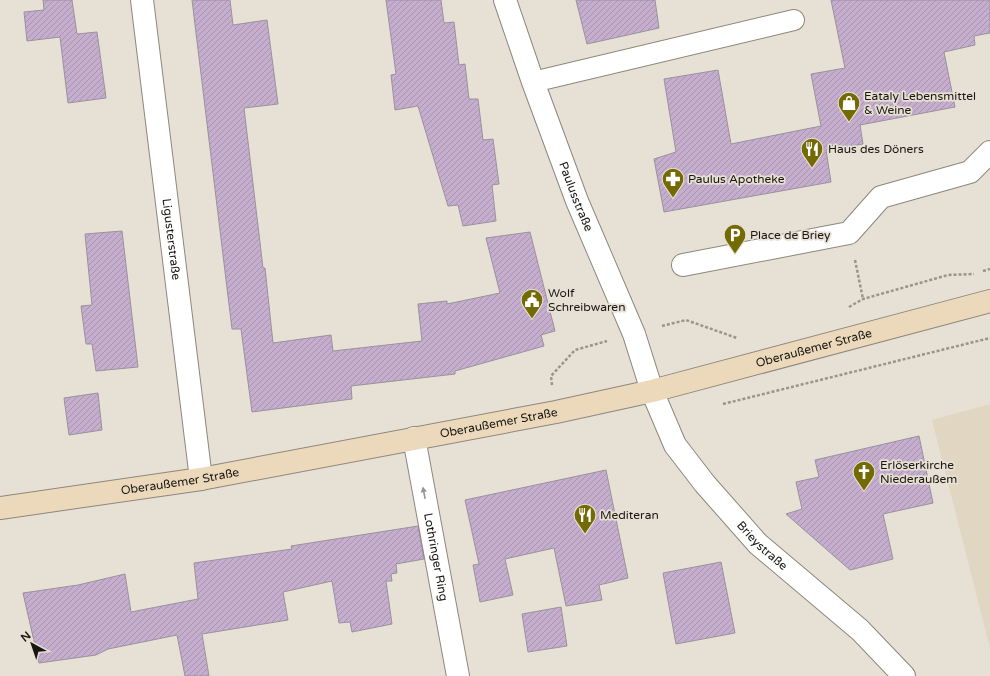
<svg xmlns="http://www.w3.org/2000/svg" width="990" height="676" font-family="'Varela Round',sans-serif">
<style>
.education{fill:#e0d6c1}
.building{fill:url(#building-hatch);stroke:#9a929d}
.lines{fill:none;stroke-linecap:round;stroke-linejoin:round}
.lane-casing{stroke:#8e877c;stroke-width:22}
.street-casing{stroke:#8e877c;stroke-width:24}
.secondary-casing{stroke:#8e877c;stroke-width:24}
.path{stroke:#9a958b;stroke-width:2.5;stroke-dasharray:3 2;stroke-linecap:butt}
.lane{stroke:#fff;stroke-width:20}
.street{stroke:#fff;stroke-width:22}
.secondary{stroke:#ecd9bc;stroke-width:22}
.oneway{fill:#979694}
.labels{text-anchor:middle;stroke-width:3.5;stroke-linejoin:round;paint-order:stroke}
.poi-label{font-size:12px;fill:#181611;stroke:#e7e0d4;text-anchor:start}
.street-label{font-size:12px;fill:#181611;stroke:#e7e0d4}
</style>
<defs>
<pattern id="building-hatch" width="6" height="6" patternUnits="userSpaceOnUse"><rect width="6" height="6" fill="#c4adcd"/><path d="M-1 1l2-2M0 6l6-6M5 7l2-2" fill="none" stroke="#a894af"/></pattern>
</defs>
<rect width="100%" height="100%" fill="#e7e0d4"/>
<path class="education" d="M990,404V648L932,420Z"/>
<g class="building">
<path d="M43,0H72L77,34L97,32L106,98L68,103L60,37L27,41L24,12L44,10Z"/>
<path d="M192,0H230L233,25L267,20L278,104L244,108L263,268H265L273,343L331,335L333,351L422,341L418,304L447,301V304L500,293L486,238L530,232L555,331L541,335L544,346L455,371V374L351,386L352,399L252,412L241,329H232Z"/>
<path d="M386,0H441L444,23L454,22L459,65L465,64L469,99H478L483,140L493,139L499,184L492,185L496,221L463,226L458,205L448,206L418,106L395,110L391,75L396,74Z"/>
<path d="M576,0H655L659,28L587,44Z"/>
<path d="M831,0H990V33L974,36L975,45L944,52L955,107L860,125L863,144L826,150L831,182L664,212L654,159L676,152L664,79L718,70L731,144L821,126L811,74L845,68Z"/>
<path d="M122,231L138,367L96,371L92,344H86L81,306L92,305L85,234Z"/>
<path d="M98,393L102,430L69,435L64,398Z"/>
<path d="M919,436L933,503L883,514L893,559L850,570L786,514L802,509L796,482L819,477L815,460Z"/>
<path d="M606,470L628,578L599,585L602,600L566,606L554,548L505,559L513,595L480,602L473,565L479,564L465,500Z"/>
<path d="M418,526L424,559L396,564L397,573L391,574L392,581H386L392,624L352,632L350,622L339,623L332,581L283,592L288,620L202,634L209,676H185L177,635L108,649L96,655L39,663L23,593L78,585L125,574L131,612L198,599L194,563L292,549L291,546Z"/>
<path d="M721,562L735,633L676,644L663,573Z"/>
<path d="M561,607L567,646L528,652L522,614Z"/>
</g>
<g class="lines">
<g class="lane-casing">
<path id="lane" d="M533,82L794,20"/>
</g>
<g class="street-casing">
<g id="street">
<path id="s1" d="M142,0L201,479"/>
<path id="s2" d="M505,0L533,82L577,201L634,334L652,391L675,445L705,484L758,544L860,630L904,676"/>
<path d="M683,265L849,233L881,197L970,172L990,152"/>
<path id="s3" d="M414,438L458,676"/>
</g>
</g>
<g class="secondary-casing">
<g id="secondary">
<path id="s4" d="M0,508L201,479L556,412L652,391L990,301"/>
</g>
</g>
<g class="path">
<path d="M855,260L863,299"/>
<path d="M983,271L990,269"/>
<path d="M849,307L863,299L948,275L974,274"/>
<path d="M662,326L686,320L737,338"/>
<path d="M552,385L551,376L575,350L607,341"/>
<path d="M723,404L990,338"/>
</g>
<use href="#lane" class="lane"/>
<use href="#street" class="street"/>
<use href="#secondary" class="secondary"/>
</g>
<defs><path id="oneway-solid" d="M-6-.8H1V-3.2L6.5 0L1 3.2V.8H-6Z"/></defs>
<use class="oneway" href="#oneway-solid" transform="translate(424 493) rotate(-101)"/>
<defs>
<g id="shop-pin" transform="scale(1.15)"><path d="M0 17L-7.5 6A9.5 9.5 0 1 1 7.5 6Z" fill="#736a03" stroke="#e7e0d4"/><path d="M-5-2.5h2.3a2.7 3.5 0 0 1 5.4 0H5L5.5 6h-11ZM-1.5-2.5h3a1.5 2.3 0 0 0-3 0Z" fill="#fff"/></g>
<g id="restaurant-pin" transform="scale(1.15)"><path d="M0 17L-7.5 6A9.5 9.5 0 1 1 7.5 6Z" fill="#736a03" stroke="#e7e0d4"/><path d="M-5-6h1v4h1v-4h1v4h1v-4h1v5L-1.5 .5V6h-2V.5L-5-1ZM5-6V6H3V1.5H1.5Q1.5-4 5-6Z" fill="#fff"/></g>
<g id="pharmacy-pin" transform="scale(1.15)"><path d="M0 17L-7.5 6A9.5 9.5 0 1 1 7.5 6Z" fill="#736a03" stroke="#e7e0d4"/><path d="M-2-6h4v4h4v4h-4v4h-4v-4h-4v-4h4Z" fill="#fff"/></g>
<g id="parking-pin" transform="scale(1.15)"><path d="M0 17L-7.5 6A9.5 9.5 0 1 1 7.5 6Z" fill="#736a03" stroke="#e7e0d4"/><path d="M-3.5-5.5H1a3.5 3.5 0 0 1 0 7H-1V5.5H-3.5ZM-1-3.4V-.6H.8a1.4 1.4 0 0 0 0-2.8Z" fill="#fff"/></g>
<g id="civic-pin" transform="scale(1.15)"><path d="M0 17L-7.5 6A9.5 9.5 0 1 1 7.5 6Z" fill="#736a03" stroke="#e7e0d4"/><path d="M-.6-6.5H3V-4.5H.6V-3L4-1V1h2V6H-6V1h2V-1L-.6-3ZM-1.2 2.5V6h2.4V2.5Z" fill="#fff"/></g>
<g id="church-pin" transform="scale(1.15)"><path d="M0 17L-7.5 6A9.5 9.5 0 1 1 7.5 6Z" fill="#736a03" stroke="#e7e0d4"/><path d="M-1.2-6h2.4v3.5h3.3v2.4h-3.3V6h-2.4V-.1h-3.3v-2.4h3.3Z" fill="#fff"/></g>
</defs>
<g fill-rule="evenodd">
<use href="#shop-pin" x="849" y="103"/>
<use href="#restaurant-pin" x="812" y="149"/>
<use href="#pharmacy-pin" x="673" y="179"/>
<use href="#parking-pin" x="735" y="235"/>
<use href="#civic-pin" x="532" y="300"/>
<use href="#church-pin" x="864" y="472"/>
<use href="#restaurant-pin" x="585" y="515"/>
</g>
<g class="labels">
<g class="poi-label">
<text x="864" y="100">Eataly Lebensmittel<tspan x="864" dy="14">&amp; Weine</tspan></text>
<text x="828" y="153">Haus des Döners</text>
<text x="688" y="183">Paulus Apotheke</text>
<text x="750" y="239">Place de Briey</text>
<text x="548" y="297">Wolf<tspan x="548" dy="14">Schreibwaren</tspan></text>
<text x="880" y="469">Erlöserkirche<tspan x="880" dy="14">Niederaußem</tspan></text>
<text x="600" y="519">Mediteran</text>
</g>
<g class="street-label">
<text dy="4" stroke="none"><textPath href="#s2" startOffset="209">Paulusstraße</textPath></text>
<text dy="4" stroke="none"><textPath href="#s1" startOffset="241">Ligusterstraße</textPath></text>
<text dy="4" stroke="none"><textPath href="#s4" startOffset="830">Oberaußemer Straße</textPath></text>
<text dy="4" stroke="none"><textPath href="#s4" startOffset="506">Oberaußemer Straße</textPath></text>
<text dy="4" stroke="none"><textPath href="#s4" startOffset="182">Oberaußemer Straße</textPath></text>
<text dy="4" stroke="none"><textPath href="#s2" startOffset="610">Brieystraße</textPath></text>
<text dy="4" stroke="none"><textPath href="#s3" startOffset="121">Lothringer Ring</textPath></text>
</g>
</g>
<g transform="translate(32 644) rotate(320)" stroke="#e7e0d4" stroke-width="3" paint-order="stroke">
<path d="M0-3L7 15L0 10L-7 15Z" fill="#181611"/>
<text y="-6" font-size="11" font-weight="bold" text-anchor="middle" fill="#181611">N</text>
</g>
</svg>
